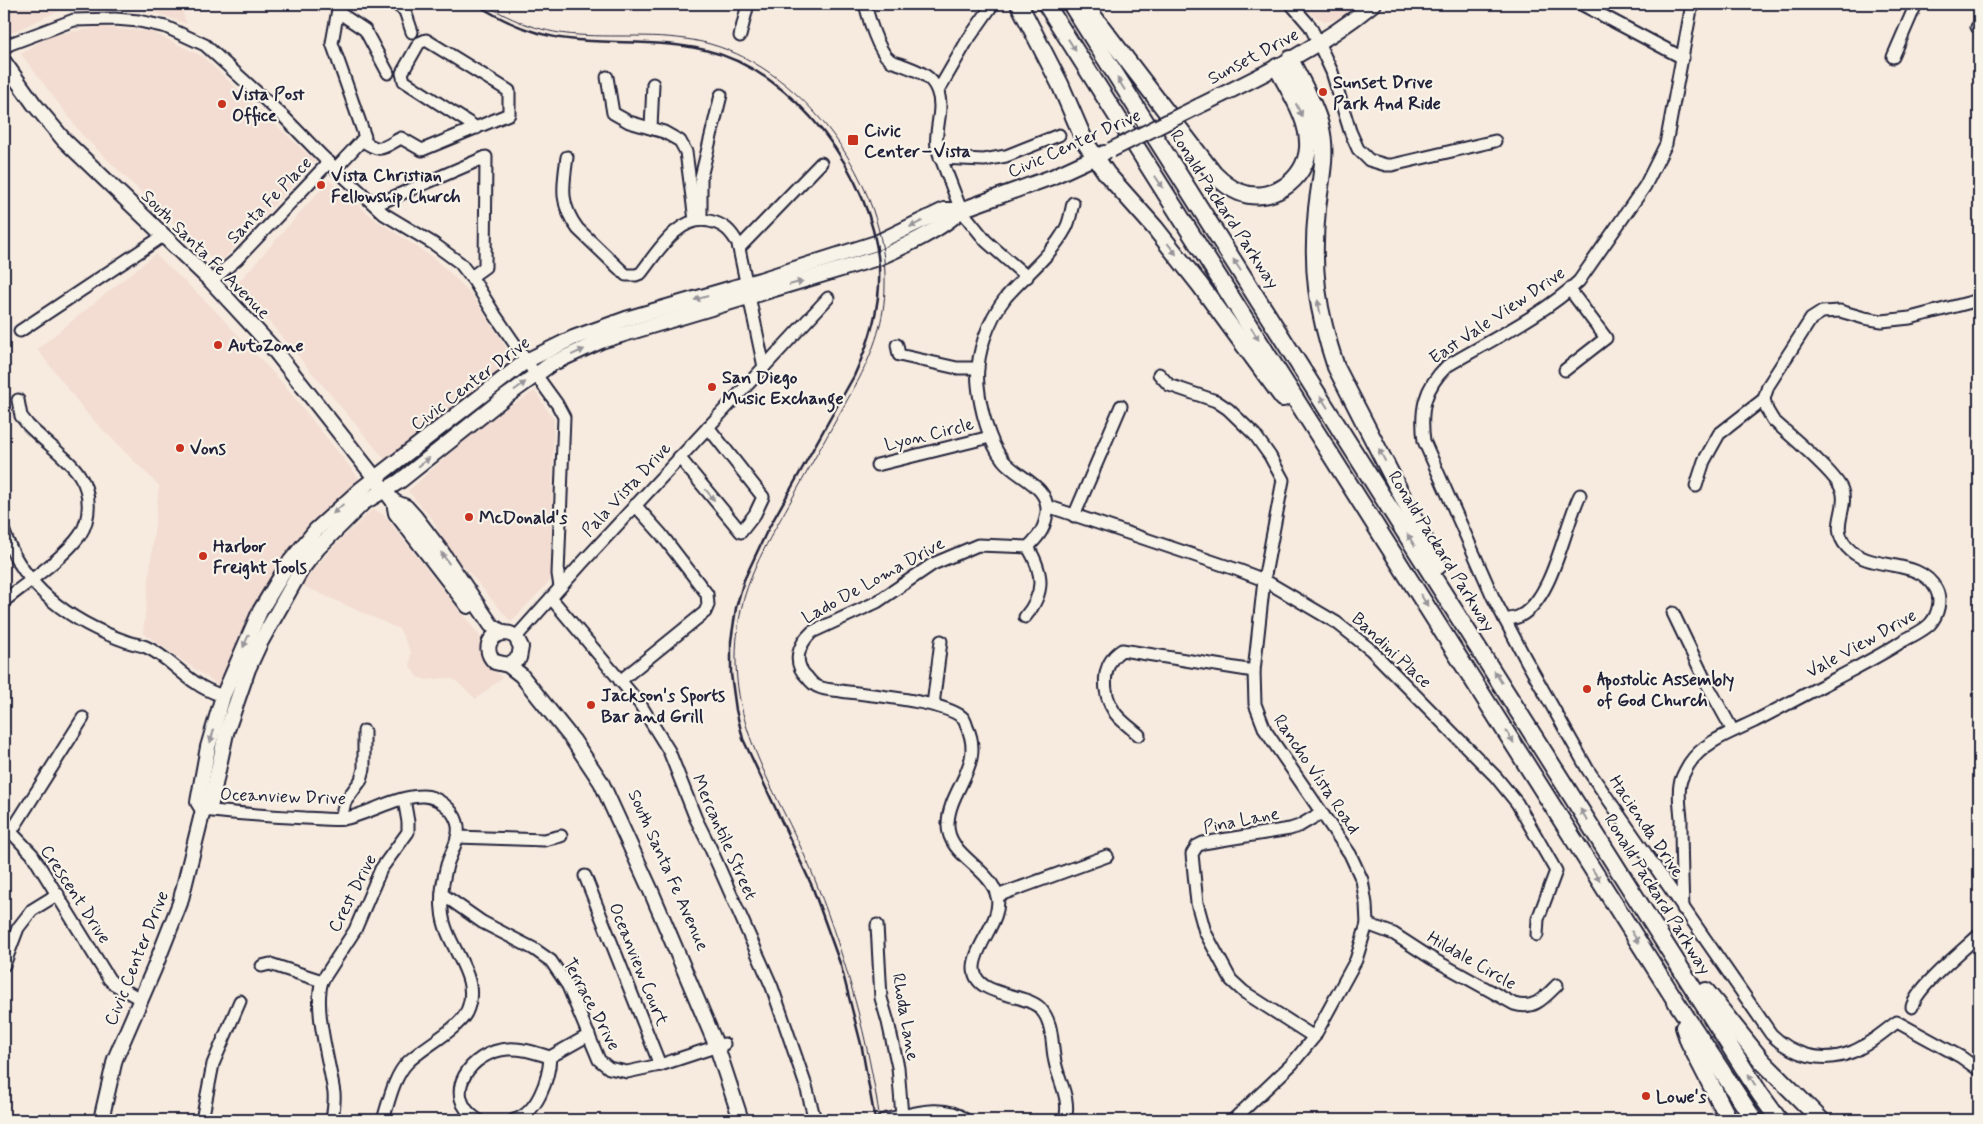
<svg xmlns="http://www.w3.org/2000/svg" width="1983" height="1124" font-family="Mynerve,sans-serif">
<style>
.built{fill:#f3ddd2}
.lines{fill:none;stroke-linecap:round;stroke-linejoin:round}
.minor-casing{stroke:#22223b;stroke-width:15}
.major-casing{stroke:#22223b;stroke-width:18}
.highway-casing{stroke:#22223b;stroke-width:20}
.minor{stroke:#f7f3e8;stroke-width:11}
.major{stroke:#f7f3e8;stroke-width:14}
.highway{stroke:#f7f3e8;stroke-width:16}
.tram{stroke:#22223b;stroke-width:1}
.rail{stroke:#22223b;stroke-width:2.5}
.major-bridge-casing{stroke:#22223b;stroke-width:18;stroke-linecap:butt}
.major-bridge{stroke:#f7f3e8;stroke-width:14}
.oneway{fill:#97959a}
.poi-dot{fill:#c8321e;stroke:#f7f3e8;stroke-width:2}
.labels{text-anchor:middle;stroke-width:4.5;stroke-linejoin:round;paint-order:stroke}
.street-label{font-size:18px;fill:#22223b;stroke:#f7f3e8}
.poi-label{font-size:18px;font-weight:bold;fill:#22223b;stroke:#f7f3e8;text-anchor:start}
</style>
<rect width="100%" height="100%" fill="#f7ebdf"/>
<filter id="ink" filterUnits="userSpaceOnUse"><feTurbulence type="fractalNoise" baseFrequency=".02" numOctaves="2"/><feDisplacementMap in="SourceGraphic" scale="10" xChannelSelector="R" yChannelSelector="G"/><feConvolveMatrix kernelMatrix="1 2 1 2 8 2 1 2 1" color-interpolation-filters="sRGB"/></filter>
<g filter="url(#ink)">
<g class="built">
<path d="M4,4H180L187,24L159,14L129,7L103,6L78,7L54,13L11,33L4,26Z"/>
<path d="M1301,4H1361L1345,17L1327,22L1313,16Z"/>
<path d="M101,27L152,32L202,56L315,161L220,263L204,253L83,136L21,54L50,35Z"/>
<path d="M329,180L376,220L434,258L471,293L516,363L387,462L272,325L235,286Z"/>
<path d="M155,254L208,303L280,380L360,479L285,556L245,629L218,685L143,633L159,486L88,415L37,349Z"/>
<path d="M535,391L554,420L550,581L511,622L447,547L432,519L408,491L488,419Z"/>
<path d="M373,509L384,515L483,640V646L489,663L502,678L476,699L455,680L446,678L426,680L417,677L410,666L411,652L399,629L301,585L332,548Z"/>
</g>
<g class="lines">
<g class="minor-casing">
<g id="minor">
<path d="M396,4L405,11L412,32"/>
<path d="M865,4C869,19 877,50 890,60C892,62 897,63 900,64C915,70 931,74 937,90C945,109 934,129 937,148L961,210L986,241L1027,277"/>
<path d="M1291,4L1310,26L1318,42L1332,72L1350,131L1358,149L1369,160L1386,165H1392L1495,141"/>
<path d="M1581,4L1683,58"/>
<path d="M1692,4L1666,144L1645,186L1579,281C1545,314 1489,341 1447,366C1424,388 1420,410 1424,441L1493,597L1525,658L1588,770L1771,1034C1792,1055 1822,1064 1852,1052C1868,1046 1883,1032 1897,1022L1961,1057L1979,1070"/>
<path d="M338,12L365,30L388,73"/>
<path d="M1977,27L1979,28"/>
<path d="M740,36L748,4"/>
<path d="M4,48L10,44L74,20L115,19L139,21L166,27L205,45L284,117L322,156L384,214L434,244L460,263L474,281L495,315L536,375L557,404L564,417L558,574L560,587"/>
<path d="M1893,57L1916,4"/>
<path d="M607,77L613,113L629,122L664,132L680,141L686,152L695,220"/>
<path d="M938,91L967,41L993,4"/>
<path d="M651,128L653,84"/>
<path d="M362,140C381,154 382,148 401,138L422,150L509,114V91L426,40L419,43L402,73L404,81L477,128"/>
<path d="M940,158L984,160L1006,156L1059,135"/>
<path d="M336,168L365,137L332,43L339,4"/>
<path d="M375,205L486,157L485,267L471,277"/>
<path d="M701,219V177L721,95"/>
<path d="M739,248L821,163"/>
<path d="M211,281L237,259L329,162"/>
<path d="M20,331L163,236"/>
<path d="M897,345L899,355L957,368H978"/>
<path d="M764,367L828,298"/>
<path d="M1565,370L1606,338L1570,290"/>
<path d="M1159,374L1169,385L1216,401L1228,409L1255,435L1270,456L1283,480L1264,580L1254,671L1255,704L1265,730L1350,854L1362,880L1366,904L1367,924L1356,960L1314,1037L1292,1064L1233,1120"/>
<path d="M679,457L741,532L755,514L763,497L708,427"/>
<path d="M877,465L990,437"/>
<path d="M1696,486L1704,461L1719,434L1764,399"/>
<path d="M1047,506L1238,570L1264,580L1337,623L1371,650L1496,777L1517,803L1556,871L1538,919L1537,935"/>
<path d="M1074,516L1121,406"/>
<path d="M4,532C24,589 73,623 128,642C134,644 141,645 146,647C165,655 179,672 196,683C204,689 214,693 223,696"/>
<path d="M551,598L640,704L669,751L696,819L710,847L772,987L806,1086L815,1120"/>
<path d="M4,601C25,584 65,557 80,535C91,518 91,493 80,476C70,459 43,441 28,425L21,416L18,400"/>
<path d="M1673,613L1706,682L1733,731"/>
<path d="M1025,617C1045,593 1044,574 1028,547"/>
<path d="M1505,620C1510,619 1516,618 1520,616C1553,599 1564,527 1580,495"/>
<path d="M516,637L583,562L764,367L738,244C731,231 724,224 709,221C679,214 657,253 641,273L636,275H626L578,229C559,204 563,186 567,157"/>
<path d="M620,681L705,612L708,605L707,594L661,534L635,505"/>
<path d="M933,705L941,641"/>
<path d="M1139,735C1131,728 1121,721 1115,713C1102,693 1100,664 1122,650L1254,671"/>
<path d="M203,810C237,814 271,816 305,818C317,818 331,821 343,819C370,814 395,796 423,796C437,796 453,809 457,822C462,836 451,852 447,865C443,880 440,895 442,910C444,947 484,976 466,1013C457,1030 423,1047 408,1062C394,1076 389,1101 383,1120"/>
<path d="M341,819L345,802L361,780L364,769V731"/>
<path d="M4,827L11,832L32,854L109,979L114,984L140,999"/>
<path d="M11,832L83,718"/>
<path d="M457,837L544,840L561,836"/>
<path d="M585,876L660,1065"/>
<path d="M442,894L482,922L534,949L551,961L568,986L599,1060L609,1068L627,1072L660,1065L724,1044"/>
<path d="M997,896L1107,856"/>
<path d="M1683,909C1682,879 1681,849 1681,818C1680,808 1678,795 1680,784C1681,778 1686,769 1689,764C1703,742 1732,732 1755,721C1782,707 1808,693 1835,679C1857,667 1880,656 1901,642C1911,636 1922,632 1930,624C1938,615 1942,600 1936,589C1918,556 1870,573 1847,547C1829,527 1849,509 1842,490C1836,473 1788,434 1773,420L1767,410L1764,399L1768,386L1811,319L1822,312L1840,311L1864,318L1882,321L1910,318L1979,300"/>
<path d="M1367,924L1394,934L1431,958L1514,1004C1534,1010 1543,999 1557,985"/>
<path d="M877,925L881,998L888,1022L898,1067L902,1116"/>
<path d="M4,965L18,928L32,910L58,894"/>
<path d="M262,966L270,964L322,981"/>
<path d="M1912,1007C1917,987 1962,951 1979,935"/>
<path d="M1314,1037L1244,992L1231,980L1205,932L1197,903L1192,854L1197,846L1203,843L1290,829L1299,826L1321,813"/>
<path d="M202,1120L213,1064L240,1001"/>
<path d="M332,1120C333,1111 335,1102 334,1093C330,1063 313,1009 322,981L355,930L381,869L408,832V822L404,799"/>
<path d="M478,1120C439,1095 471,1051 508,1049C523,1048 536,1053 550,1057L589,1035"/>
<path d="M514,1120C537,1114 549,1079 550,1057"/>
<path d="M883,1120C909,1115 944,1102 966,1120"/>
<path d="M1065,1120C1071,1099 1059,1082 1055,1062C1051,1044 1054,1023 1040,1008C1024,992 973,997 974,967C975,944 1003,919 997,896C990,867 946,855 948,823C949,789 985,765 967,727C966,724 965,719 962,717C942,701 869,695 841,691C834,690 825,690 819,687C815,686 810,681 807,677C792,663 798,645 812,632L877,602L933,564L978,545L1028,547C1039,536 1045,529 1047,512C1049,485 1017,478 1003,460C989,443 980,407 978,385C975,356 988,320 1006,297C1026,274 1051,256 1066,228C1070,221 1071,211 1073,203"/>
</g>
</g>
<g class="major-casing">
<g id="major">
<path d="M4,62L34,104L64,140L211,281L271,346L394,502L406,507L415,517L441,551L491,625L503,633"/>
<path d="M1199,106C1259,77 1321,47 1373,4"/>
<path d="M394,502L396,513L468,606"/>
<path d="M508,665L519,658L521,647L516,637C497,624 478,646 495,662L508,665L521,675L573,740L601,782L651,891L717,1047L741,1120"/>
<path d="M203,810L198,802L208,747L223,696L260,611L289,563L316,530L361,489L526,361L573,338L626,319L760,280L876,243L944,210H961L1052,177L1104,153"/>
<path d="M101,1120L115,1059L154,969L180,903L203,810L211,803L226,733L248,669L260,643L301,570L318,548L363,503L400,481L504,398L551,364L601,341L878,258C903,247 943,229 961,210"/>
</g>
</g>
<g class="highway-casing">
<g id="highway">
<path d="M1019,4L1060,84L1085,142L1107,174L1155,228L1200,285L1283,398"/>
<path d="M1046,4L1677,1003L1754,1120"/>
<path d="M1071,4L1760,1094L1779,1120"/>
<path d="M1084,4L1214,174C1222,182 1229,188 1239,192C1270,205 1306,180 1308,148C1310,119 1289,91 1277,67"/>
<path d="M1290,59C1300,80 1314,102 1320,125C1328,153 1320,181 1317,209C1311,268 1317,311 1336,367L1438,566"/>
<path d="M1706,991L1762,1061L1821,1120"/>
<path d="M1684,1027L1689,1042L1729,1120"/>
</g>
</g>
<use href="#minor" class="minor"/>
<use href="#major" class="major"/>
<use href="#highway" class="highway"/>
<path class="tram" d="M485,4C513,22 545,33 578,35C621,38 667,32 710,44C806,71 888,185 885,285C885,319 874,349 859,379C837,418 815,458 793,497C773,533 750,569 741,610C718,723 779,787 817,885C847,962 868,1039 880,1120"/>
<path class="rail" d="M476,4C507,24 540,37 577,40C620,44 663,40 705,50C794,70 874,177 879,267C881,306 870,341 854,376L766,533L744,580L736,608L731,641V674L736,710L743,739L812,886L841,966L862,1048L875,1120"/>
<g class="major-bridge-casing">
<path id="major-bridge" d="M1111,150L1199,106"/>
</g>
<use href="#major-bridge" class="major-bridge"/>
</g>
<defs><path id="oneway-solid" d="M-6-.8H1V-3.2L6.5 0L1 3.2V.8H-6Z" transform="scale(1.25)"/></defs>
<g class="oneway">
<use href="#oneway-solid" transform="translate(1072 45) rotate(58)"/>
<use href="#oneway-solid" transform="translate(1121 84) rotate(-122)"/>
<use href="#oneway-solid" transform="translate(1299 110) rotate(64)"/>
<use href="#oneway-solid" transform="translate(1159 182) rotate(57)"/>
<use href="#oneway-solid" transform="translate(916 224) rotate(154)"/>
<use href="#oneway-solid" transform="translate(1172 249) rotate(52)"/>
<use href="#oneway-solid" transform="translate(1237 265) rotate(-123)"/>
<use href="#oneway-solid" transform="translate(796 283) rotate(-15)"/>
<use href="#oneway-solid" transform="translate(701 298) rotate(164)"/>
<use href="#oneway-solid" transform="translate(1319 307) rotate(-101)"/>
<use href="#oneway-solid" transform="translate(1255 334) rotate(58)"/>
<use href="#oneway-solid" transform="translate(578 352) rotate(-24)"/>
<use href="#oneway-solid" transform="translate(520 386) rotate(-36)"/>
<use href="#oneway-solid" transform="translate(1324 402) rotate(-122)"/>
<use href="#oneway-solid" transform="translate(1382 455) rotate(-117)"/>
<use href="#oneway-solid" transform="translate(424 462) rotate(-38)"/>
<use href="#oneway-solid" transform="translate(710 495) rotate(51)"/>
<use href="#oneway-solid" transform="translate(338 509) rotate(137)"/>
<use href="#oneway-solid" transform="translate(1411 540) rotate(-122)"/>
<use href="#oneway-solid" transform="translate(445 558) rotate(-125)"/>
<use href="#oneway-solid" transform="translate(1424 600) rotate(58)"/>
<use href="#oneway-solid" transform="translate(246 641) rotate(114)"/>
<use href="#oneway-solid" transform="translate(1498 677) rotate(-122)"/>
<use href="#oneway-solid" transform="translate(212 736) rotate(106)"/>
<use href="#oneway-solid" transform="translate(1510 737) rotate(58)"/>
<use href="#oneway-solid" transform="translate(1584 815) rotate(-122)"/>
<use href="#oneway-solid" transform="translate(1596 875) rotate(58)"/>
<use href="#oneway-solid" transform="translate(1635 937) rotate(58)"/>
<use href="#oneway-solid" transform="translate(1752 1080) rotate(-122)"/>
</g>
</g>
<g class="poi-dot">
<circle cx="1323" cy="92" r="5"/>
<circle cx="222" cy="104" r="5"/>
<rect x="847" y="134" width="12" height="12" rx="2.5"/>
<circle cx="321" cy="185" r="5"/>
<circle cx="218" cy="345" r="5"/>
<circle cx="712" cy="387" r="5"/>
<circle cx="180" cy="448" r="5"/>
<circle cx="469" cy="517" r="5"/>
<circle cx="203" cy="556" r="5"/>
<circle cx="1587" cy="689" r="5"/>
<circle cx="591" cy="705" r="5"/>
<circle cx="1646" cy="1096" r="5"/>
</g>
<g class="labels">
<g class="street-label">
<text transform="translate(1253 56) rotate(-28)" y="6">Sunset Drive</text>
<text transform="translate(1074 143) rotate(-24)" y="6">Civic Center Drive</text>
<text transform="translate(269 200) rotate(-46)" y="6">Santa Fe Place</text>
<text transform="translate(1225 209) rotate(57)" y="6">Ronald Packard Parkway</text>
<text transform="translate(206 254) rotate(45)" y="6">South Santa Fe Avenue</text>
<text transform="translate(1497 315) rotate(-34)" y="6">East Vale View Drive</text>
<text transform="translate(470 383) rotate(-37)" y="6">Civic Center Drive</text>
<text transform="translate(929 434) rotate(-14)" y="6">Lyon Circle</text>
<text transform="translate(626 489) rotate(-47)" y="6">Pala Vista Drive</text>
<text transform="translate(1442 551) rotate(58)" y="6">Ronald Packard Parkway</text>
<text transform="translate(873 580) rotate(-29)" y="6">Lado De Loma Drive</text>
<text transform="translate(1861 643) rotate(-29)" y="6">Vale View Drive</text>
<text transform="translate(1392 650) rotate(43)" y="6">Bandini Place</text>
<text transform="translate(1317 774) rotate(56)" y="6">Rancho Vista Road</text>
<text transform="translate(283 796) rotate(2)" y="6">Oceanview Drive</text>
<text transform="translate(1241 820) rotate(-11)" y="6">Pina Lane</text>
<text transform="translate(1647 826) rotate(56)" y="6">Hacienda Drive</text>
<text transform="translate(725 837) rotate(66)" y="6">Mercantile Street</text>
<text transform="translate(669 870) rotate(66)" y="6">South Santa Fe Avenue</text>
<text transform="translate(352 893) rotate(-63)" y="6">Crest Drive</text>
<text transform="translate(76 894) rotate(57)" y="6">Crescent Drive</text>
<text transform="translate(1658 894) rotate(58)" y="6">Ronald Packard Parkway</text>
<text transform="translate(136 958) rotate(-68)" y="6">Civic Center Drive</text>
<text transform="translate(1472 960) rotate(30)" y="6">Hildale Circle</text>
<text transform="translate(639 964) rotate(68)" y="6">Oceanview Court</text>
<text transform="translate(592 1004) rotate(62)" y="6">Terrace Drive</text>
<text transform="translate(906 1017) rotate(80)" y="6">Rhoda Lane</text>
</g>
<g class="poi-label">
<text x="1333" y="88">Sunset Drive<tspan x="1333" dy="21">Park And Ride</tspan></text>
<text x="232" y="100">Vista Post<tspan x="232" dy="21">Office</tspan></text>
<text x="864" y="136">Civic<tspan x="864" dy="21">Center–Vista</tspan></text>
<text x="331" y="181">Vista Christian<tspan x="331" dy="21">Fellowship Church</tspan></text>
<text x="228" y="351">AutoZone</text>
<text x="722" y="383">San Diego<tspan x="722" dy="21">Music Exchange</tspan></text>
<text x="190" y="454">Vons</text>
<text x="479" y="523">McDonald's</text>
<text x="213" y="552">Harbor<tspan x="213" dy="21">Freight Tools</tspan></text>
<text x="1597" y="685">Apostolic Assembly<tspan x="1597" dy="21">of God Church</tspan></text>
<text x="601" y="701">Jackson's Sports<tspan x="601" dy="21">Bar and Grill</tspan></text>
<text x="1656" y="1102">Lowe's</text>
</g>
</g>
<rect width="1983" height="1124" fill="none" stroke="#f7f3e8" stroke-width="20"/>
<rect x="10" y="10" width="1963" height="1104" fill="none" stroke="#22223b" stroke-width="2" filter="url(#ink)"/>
</svg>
